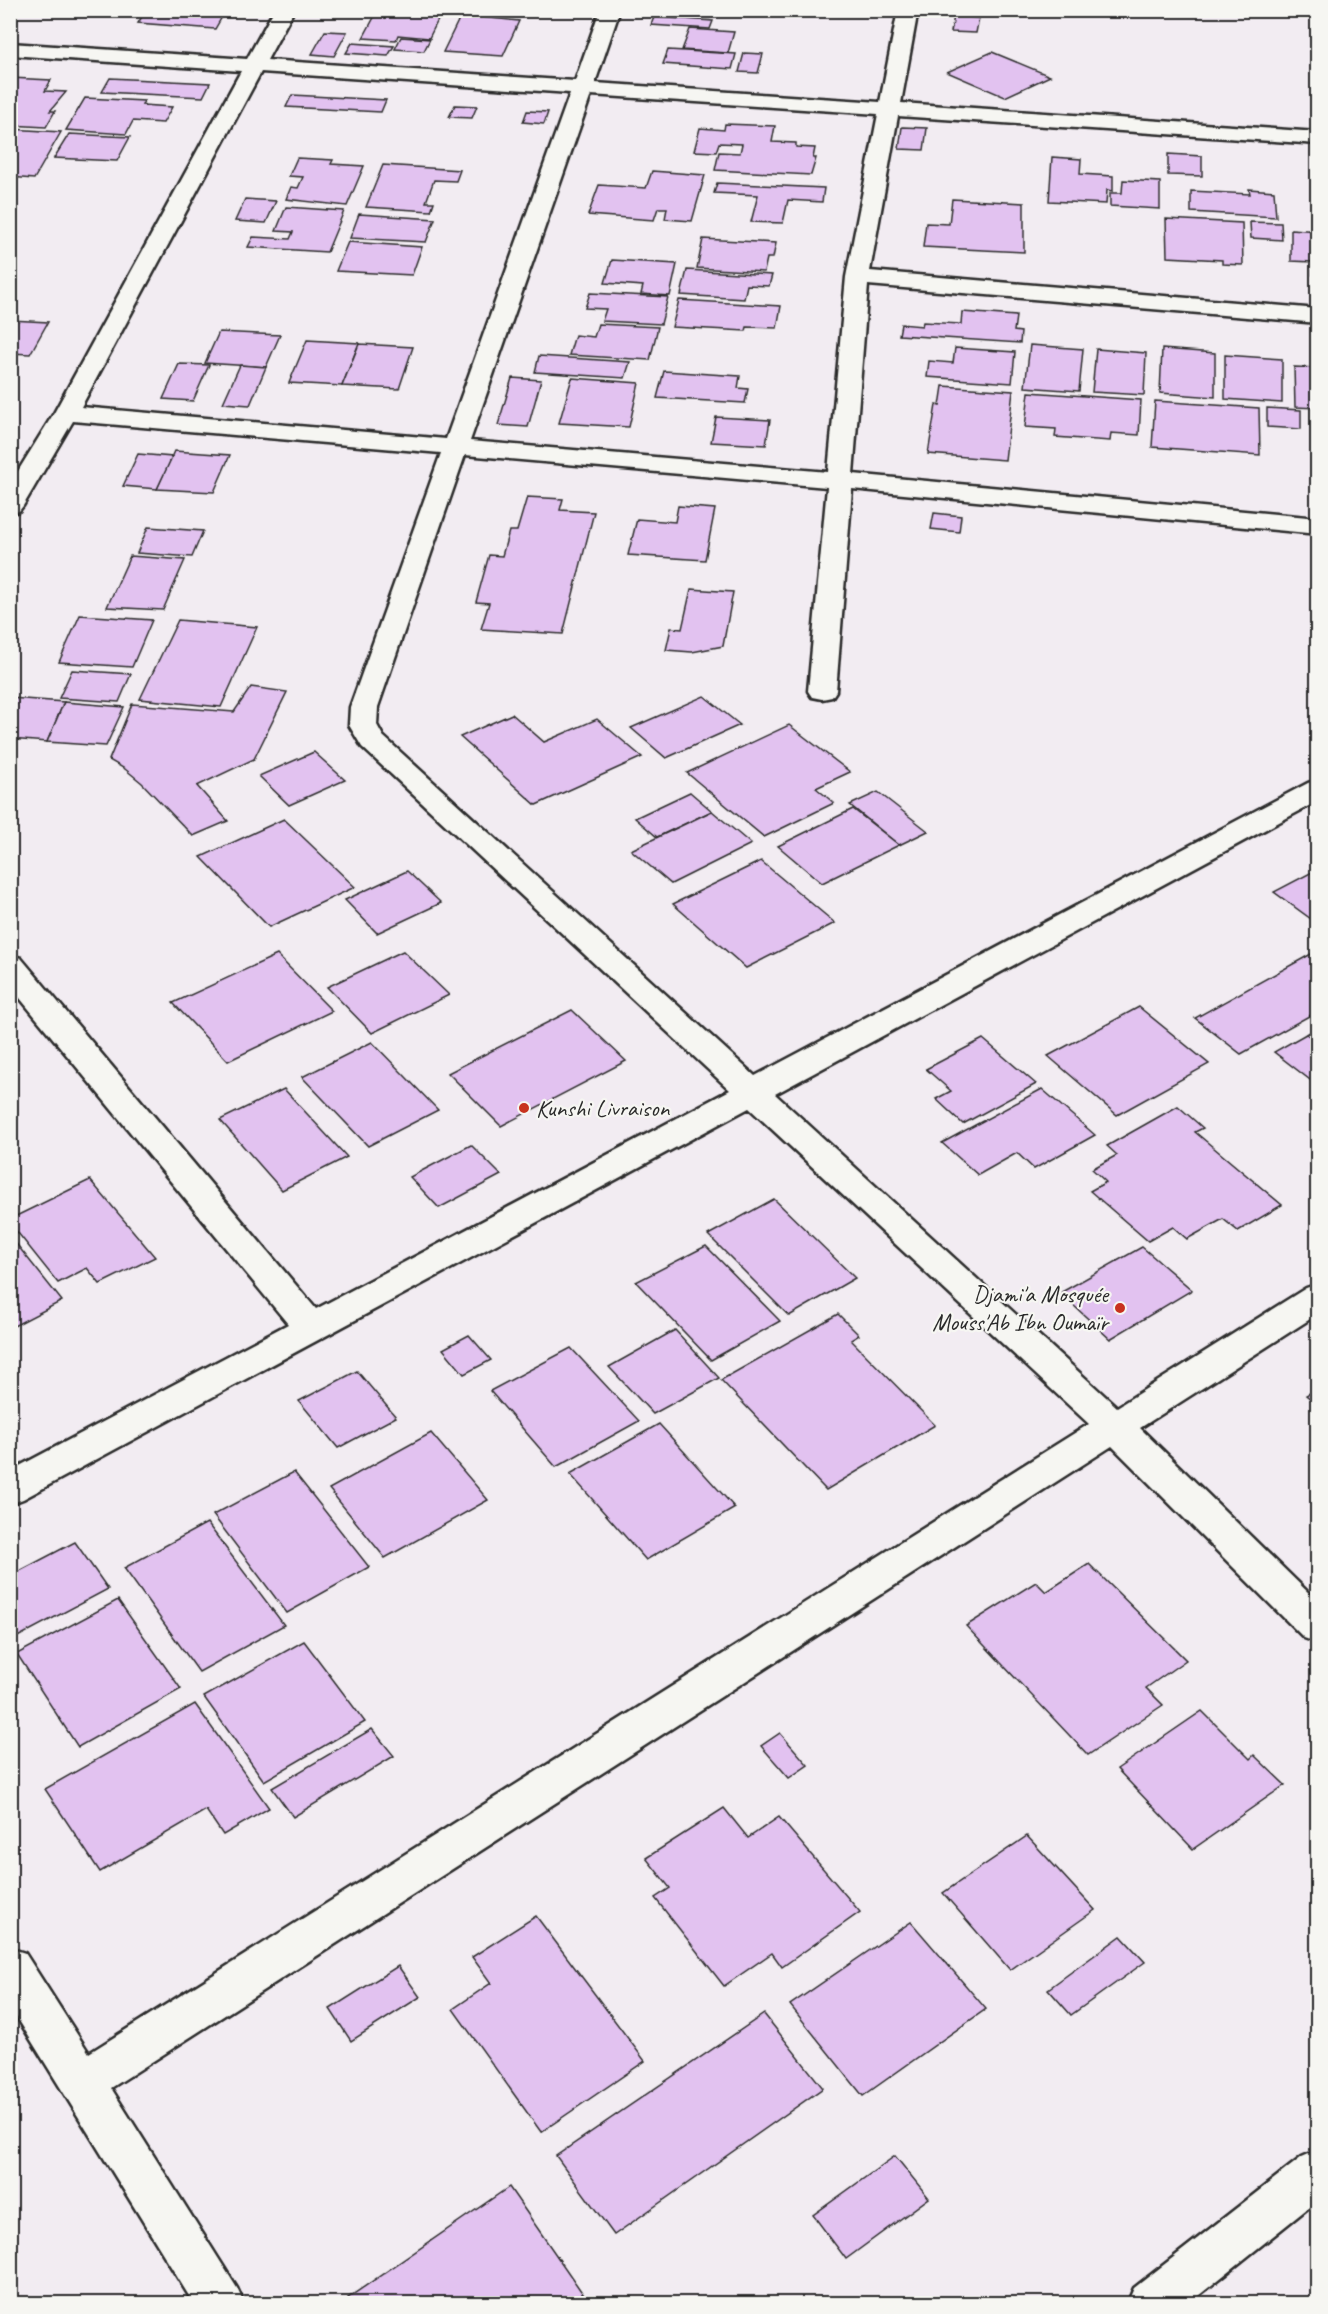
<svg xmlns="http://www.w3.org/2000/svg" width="1328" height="2314" font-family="Caveat,sans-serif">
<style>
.building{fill:#e2c2f0;stroke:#2b2b2b;stroke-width:1.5}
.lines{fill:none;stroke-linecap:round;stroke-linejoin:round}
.minor-casing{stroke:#2b2b2b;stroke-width:5}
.minor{fill:#f6f6f2;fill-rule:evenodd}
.poi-dot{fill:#c8321e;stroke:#f6f6f2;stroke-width:2}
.labels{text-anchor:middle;stroke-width:4.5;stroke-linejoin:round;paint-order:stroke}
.poi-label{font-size:24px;fill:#2b2b2b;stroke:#f6f6f2;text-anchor:start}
</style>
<rect width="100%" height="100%" fill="#f2ecf2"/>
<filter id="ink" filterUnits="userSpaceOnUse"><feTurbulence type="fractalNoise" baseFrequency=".0167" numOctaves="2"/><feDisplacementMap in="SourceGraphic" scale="12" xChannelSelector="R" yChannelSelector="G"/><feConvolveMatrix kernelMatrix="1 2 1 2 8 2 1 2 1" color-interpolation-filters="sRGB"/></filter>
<g filter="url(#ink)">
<g class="building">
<path d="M146,10H202L200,14L223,15L215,29L138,23Z"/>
<path d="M378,10H396L395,13L408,14L410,11L448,10L446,15L441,14L429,38L398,35L396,40L363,38Z"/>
<path d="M668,10H750L748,16L712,14L710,18L666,15Z"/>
<path d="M1037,10H1070L1061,17Z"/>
<path d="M461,15L519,21L503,56L443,52Z"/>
<path d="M954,16L979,18L976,33L951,32Z"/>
<path d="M654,17L713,21L710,29L651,25Z"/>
<path d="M690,29L734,32L728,53L682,50Z"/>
<path d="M325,31L347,32L334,56L312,54Z"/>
<path d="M401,37L430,39L424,51L395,49Z"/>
<path d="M352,43L394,46L388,56L346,53Z"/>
<path d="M668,50L736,54L732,69L663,64Z"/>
<path d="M992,52L1050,76L1005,97L947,72Z"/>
<path d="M744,53L763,54L758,73L739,72Z"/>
<path d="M10,78L51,80L45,91L66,92L50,111H55L46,127L10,125Z"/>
<path d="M110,78L210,83L203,97L102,92Z"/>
<path d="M292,95L386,100L381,112L286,107Z"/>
<path d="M85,98L144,101L142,105L172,107L163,123L133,121L126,134L66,130Z"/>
<path d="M455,105L477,106L472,118L449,117Z"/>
<path d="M527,111L548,112L544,124L523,122Z"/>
<path d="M725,124L775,126L772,142L796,143V147L815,148L813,158H816L811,175L715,170L719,152L740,153L742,144L719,143L716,152L694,151L700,128L724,130Z"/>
<path d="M902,127L927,128L924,150L899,149Z"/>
<path d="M10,129L61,132L34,179L10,177Z"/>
<path d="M69,134L130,137L117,161L54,158Z"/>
<path d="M1168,154L1202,156V176L1168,175Z"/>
<path d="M1052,157L1081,159L1080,174L1113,176V191L1107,190L1106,204L1049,201Z"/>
<path d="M297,158L333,160L331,164L364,166L347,206L286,199L291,187L298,188L303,177L289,176Z"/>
<path d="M383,165L460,170L456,181L434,180L426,202H434L431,211L366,207Z"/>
<path d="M652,171L705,175L692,221L665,219L667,208H658L654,220L588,215L599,185L646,188Z"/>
<path d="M1123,180L1160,182V209L1110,206V193H1122Z"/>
<path d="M717,183L824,188L822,202L788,200L783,223L751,222L758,195L714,193Z"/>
<path d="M1249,189L1274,191L1276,217L1191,212V191L1250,194Z"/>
<path d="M245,199L276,201L266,223L235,221Z"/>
<path d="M952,199L1024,203V252L923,247L926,223L949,224Z"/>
<path d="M286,207L344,211L327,252L248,247L253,237L290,239L293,232L276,231Z"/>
<path d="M359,214L435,219L426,242L350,238Z"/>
<path d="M1166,219L1242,223L1243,265L1222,264V260L1167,257Z"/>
<path d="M1250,222L1281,223L1282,240L1251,238Z"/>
<path d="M1291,229L1318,231V275H1313V262L1291,261Z"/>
<path d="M703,239L776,243L773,258H767L764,272L697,268Z"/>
<path d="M348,242L422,247L412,275L336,271Z"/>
<path d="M612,260L677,264L670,296L641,294L643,286L605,283Z"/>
<path d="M687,270L772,275L769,286L747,285L744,299L681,295Z"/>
<path d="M590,293L668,297L661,324L602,321L606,309L585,308Z"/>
<path d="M679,300L781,306L777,328L747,327L746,331L672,327Z"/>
<path d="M962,312L1016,316L1014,331L1021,332L1020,343L899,335L901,324L922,326L923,322L961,324Z"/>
<path d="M10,320L48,322L30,354L10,353Z"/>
<path d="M598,324L658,327L650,360L569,355L575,335L594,337Z"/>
<path d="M219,332L280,335L266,367L205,363Z"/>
<path d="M307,340L359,343L342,386L289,383Z"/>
<path d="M359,344L413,347L399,389L342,386Z"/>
<path d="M1030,345L1083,349L1079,391L1025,387Z"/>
<path d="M955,348L1015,352L1012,383L927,377L929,361L953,363Z"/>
<path d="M1096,349L1146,353L1144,395L1092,392Z"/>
<path d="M1162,349L1215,353V397L1160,393Z"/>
<path d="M1225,355L1282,359V403L1225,399Z"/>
<path d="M539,356L630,362L625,378L535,372Z"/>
<path d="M179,364L209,365L193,401L163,399Z"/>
<path d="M240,365L266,367L250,405L223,403Z"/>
<path d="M1294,367L1318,368V408L1295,407Z"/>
<path d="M664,371L740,376L738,388L748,389L745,403L657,398Z"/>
<path d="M512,378L541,380L528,427L498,425Z"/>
<path d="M572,378L639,383L629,427L559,423Z"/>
<path d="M943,386L1013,391L1005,460L928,454L936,405L940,406Z"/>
<path d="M1029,392L1141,400L1139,435L1111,433L1110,441L1055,437L1056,429L1025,427Z"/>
<path d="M1155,401L1259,408L1260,455L1152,447Z"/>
<path d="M1267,408L1301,410V429L1267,427Z"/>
<path d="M716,417L770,420L766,445L711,442Z"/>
<path d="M174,451L230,455L214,492L157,489Z"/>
<path d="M138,454L172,457L157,489L123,486Z"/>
<path d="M527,497L563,499L560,510L594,512L563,634L481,629L489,603L476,602L489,555L502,556L509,531H517Z"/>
<path d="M678,506L715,509L705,560L628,555L637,519L675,522Z"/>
<path d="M934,513L961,516L959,532L931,529Z"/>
<path d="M148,527L203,531L192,557L137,553Z"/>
<path d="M130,556L185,560L163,610L107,607Z"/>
<path d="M691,589L733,592L723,646L692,652L666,650L671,628L682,629Z"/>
<path d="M80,615L152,620L132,667L59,662Z"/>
<path d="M178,620L257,627L221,707L140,699Z"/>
<path d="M72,670L131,674L119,702L59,698Z"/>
<path d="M251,687L287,692L254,759L197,786L228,821L193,836L142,783L125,769L109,760L132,704L234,712Z"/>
<path d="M704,696L740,725L666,758L631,728Z"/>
<path d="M10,698L64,702L47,742L10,739Z"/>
<path d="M64,702L124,707L106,746L47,742Z"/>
<path d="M512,714L544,742L597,719L642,757L536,805L460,737Z"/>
<path d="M789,725L850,772L816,788L834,803L764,837L687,773Z"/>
<path d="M314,752L345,780L289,805L259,776Z"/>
<path d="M690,792L712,811L657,837L635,818Z"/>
<path d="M878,792L928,831L899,845L850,805Z"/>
<path d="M853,809L899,845L822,883L778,846Z"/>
<path d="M712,811L751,844L671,884L631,850Z"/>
<path d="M284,819L355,887L269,927L201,857Z"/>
<path d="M761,861L835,923L746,968L673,904Z"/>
<path d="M1318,869V924L1274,892Z"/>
<path d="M407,871L441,903L377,933L345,900Z"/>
<path d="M403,951L449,995L372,1033L327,987Z"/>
<path d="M1313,953L1318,957V1011L1241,1054L1195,1018Z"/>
<path d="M277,955L332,1011L228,1061L173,1003Z"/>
<path d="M1139,1007L1209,1064L1117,1115L1048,1056Z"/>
<path d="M572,1010L626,1061L501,1126L448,1073Z"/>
<path d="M1318,1028V1042L1306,1034Z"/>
<path d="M1306,1034L1318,1042V1086L1274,1052Z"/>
<path d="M983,1039L1036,1084L963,1124L936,1099L951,1091L926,1069Z"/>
<path d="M372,1042L438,1110L368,1146L302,1077Z"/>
<path d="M284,1089L347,1157L282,1190L220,1120Z"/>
<path d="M1042,1089L1095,1135L1034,1169L1017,1153L978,1175L942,1143Z"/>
<path d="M1178,1106L1203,1128L1195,1132L1282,1205L1238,1231L1223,1219L1187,1239L1173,1227L1148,1241L1090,1191L1106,1182L1092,1169L1117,1155L1107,1146Z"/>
<path d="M471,1145L501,1175L439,1208L410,1177Z"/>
<path d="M90,1180L155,1257L100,1284L87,1268L58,1283L10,1223V1219Z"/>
<path d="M774,1199L855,1278L789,1316L708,1235Z"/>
<path d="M10,1236L62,1301L10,1328Z"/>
<path d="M706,1246L780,1321L711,1360L636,1282Z"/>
<path d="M1142,1247L1192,1290L1110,1339L1060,1293Z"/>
<path d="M838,1314L859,1335L851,1340L935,1425L826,1490L721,1380Z"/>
<path d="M675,1330L719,1378L653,1414L609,1367Z"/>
<path d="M469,1335L491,1360L464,1374L443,1349Z"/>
<path d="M571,1348L639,1421L556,1467L490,1391Z"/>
<path d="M357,1371L396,1417L338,1448L299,1401Z"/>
<path d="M1318,1388V1405L1306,1395Z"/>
<path d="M659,1424L735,1508L646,1560L570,1474Z"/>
<path d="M431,1433L488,1500L385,1558L329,1489Z"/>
<path d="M294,1472L369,1567L287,1613L213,1515Z"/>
<path d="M207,1523L284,1625L199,1672L124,1568Z"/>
<path d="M75,1542L108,1589L10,1641V1576Z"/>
<path d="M1089,1564L1186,1660L1146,1688L1163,1705L1088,1755L966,1626L1036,1582L1046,1592Z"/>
<path d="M118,1600L181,1689L78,1747L17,1654Z"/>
<path d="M304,1641L365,1722L264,1781L204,1697Z"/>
<path d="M195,1704L269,1808L223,1835L206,1810L100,1872L45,1789Z"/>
<path d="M1202,1711L1250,1759L1254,1755L1285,1785L1193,1849L1117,1769Z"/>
<path d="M372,1729L394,1756L293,1817L272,1788Z"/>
<path d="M780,1733L808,1765L789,1778L761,1746Z"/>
<path d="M724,1808L748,1838L779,1817L860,1912L782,1967L772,1953L724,1986L655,1898L670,1888L646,1858Z"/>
<path d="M1027,1836L1095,1910L1010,1970L943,1893Z"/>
<path d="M536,1916L645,2061L541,2132L453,2009L491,1983L472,1957Z"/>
<path d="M911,1922L986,2009L863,2096L790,2005Z"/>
<path d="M1121,1936L1145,1962L1071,2015L1048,1989Z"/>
<path d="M398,1966L420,1997L351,2041L330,2009Z"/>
<path d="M764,2014L823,2088L614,2235L556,2156Z"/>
<path d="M895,2156L929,2198L846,2259L813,2215Z"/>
<path d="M509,2187L590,2304H352L348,2298Z"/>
</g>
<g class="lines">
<g class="minor-casing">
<g id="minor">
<path d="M274,10H294L267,60L575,81L600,10H620L595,83L880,102L898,10H918L901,103L1318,132V144L898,116L870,271L1318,309V323L868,285L853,474L1318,518V534L852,489L836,691L832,697L822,699L812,697L808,691L827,487L465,455L378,707L377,725L383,736L755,1076L1308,783L1318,780V801L775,1094L1117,1407L1306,1288L1318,1284V1314L1140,1428L1318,1602V1643L1304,1638L1112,1446L111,2088L237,2288L244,2304H194L10,2006V1948L25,1953L89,2053L1089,1424L749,1108L23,1499L10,1504V1471L288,1324L10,986V955L21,958L316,1309L730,1090L362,747L349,725L350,707L441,453L73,421L23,506L19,511L10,514V484L54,413L241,71L10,55V43L247,59ZM261,72L570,93L446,439L81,407ZM591,95L878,114L846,277L828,472L470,441Z"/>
<path d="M1318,2150V2200L1188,2304H1127L1134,2288L1302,2157Z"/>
</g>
</g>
<use href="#minor" class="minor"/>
</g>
</g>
<g class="poi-dot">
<circle cx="524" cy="1108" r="6"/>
<circle cx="1120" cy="1308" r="6"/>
</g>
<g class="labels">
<g class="poi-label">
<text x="536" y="1116">Kunshi Livraison</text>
<text x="1108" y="1302" text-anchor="end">Djami'a Mosquée<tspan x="1108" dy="28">Mouss'Ab Ibn Oumaïr</tspan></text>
</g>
</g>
<rect width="1328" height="2314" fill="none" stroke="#f6f6f2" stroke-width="36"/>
<rect x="18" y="18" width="1292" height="2278" fill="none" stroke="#2b2b2b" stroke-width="2" filter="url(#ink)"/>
</svg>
